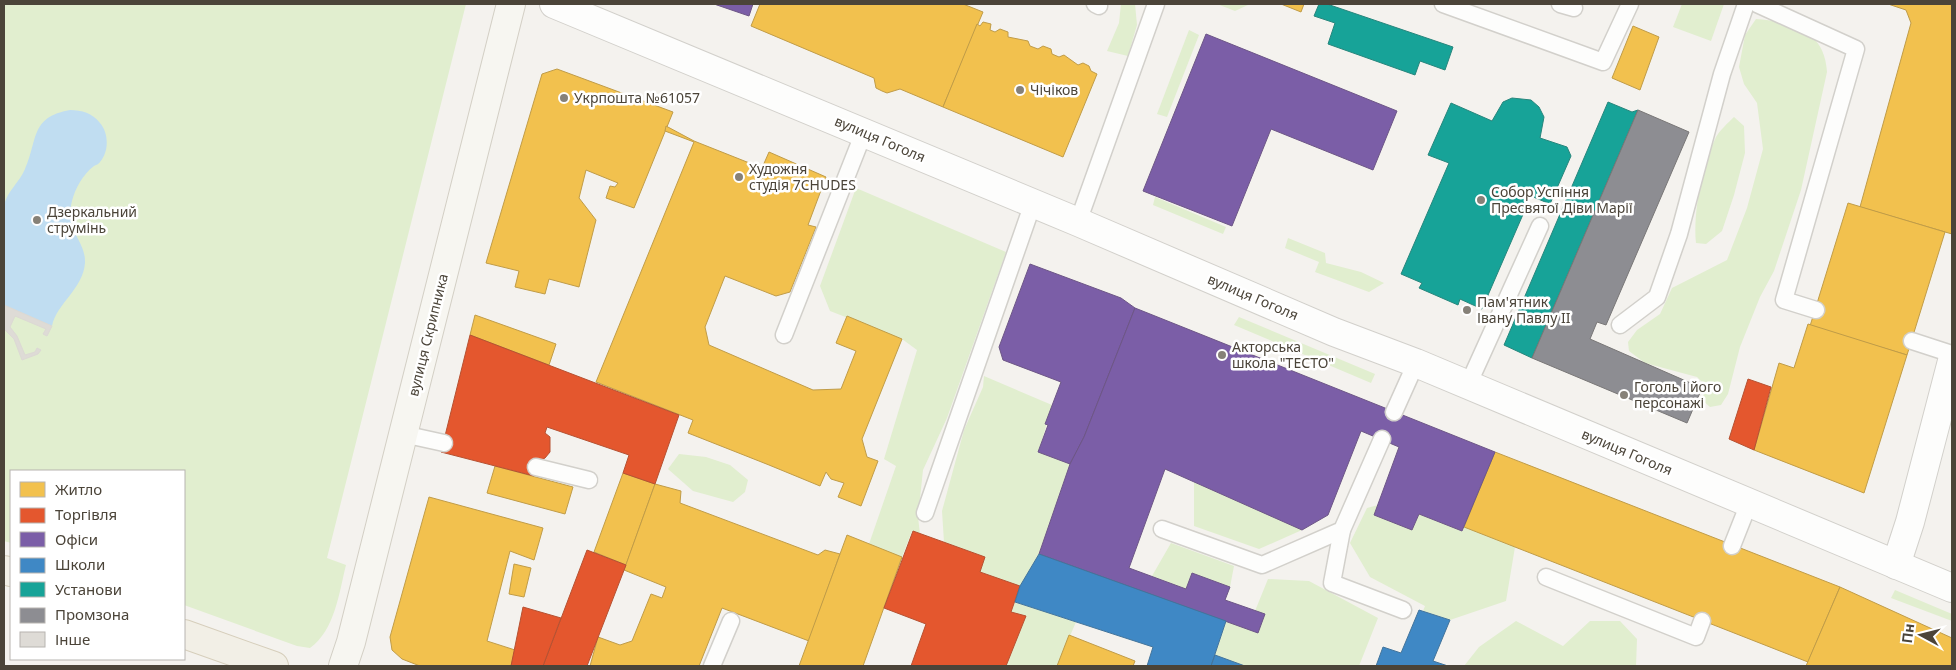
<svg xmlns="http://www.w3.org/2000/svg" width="1956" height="670" font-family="'Noto Sans',sans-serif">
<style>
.green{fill:#e1eecf}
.water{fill:#c0ddf1}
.homes{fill:#f2c14e;stroke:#c09c48}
.shops{fill:#e4572e;stroke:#b65131}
.offices{fill:#7b5ea7;stroke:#6d5686}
.schools{fill:#3f88c5;stroke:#43749b}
.public{fill:#17a398;stroke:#27867c}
.industry{fill:#8d8d92;stroke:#797777}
.building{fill:#dedbd6;stroke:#dcd9d4}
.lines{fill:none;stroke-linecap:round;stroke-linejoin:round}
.lane-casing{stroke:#d2d0cb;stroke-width:19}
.street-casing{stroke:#d2d0cb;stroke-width:30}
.secondary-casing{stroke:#d3cfc5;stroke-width:30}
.primary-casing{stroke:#d6cebb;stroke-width:30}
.lane{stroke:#fdfdfc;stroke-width:16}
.street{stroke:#fdfdfc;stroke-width:28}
.secondary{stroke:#f7f6f1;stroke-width:28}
.primary{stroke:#f2efe6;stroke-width:28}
.poi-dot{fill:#868178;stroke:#fff;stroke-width:2}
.labels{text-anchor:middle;stroke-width:5;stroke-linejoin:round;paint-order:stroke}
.poi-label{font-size:14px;fill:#4b4439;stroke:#fff;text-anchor:start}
.street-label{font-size:14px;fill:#4b4439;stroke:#fff}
</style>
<rect width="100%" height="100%" fill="#f4f2ee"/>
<g class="green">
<path d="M4,4H466L327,558L346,565C339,593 335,630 310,648L297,646L184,605V471H11V543L4,541Z"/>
<path d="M1121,4H1135L1137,25L1128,56L1107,51L1119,23Z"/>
<path d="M1217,4H1250L1235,11Z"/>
<path d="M1682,4H1724L1711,41L1673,27Z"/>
<path d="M1756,19C1791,22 1825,30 1827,72L1801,190L1774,271L1760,297L1740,347L1728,394L1721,405L1710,407L1702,400L1706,386L1697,377L1645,363L1629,351L1628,342L1637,330L1660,314L1672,288L1727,260L1747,208L1763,149L1757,103L1744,84L1739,67L1745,35Z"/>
<path d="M1189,30L1199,35L1167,117L1157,114Z"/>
<path d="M1734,117L1744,126L1745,153L1734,195L1722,231L1706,244L1696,243C1693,212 1702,166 1716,137C1720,130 1728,123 1734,117Z"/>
<path d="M856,188L1006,252L947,418L923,470L918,517L920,534L912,531L902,557L869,544L896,466L884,459L917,350L902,339L830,311L820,286Z"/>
<path d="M1155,197L1226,227L1223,234L1153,205Z"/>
<path d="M1288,238L1325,253L1326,263L1361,272L1384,283L1369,292L1315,272L1319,262L1285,248Z"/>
<path d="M1239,317L1375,374L1371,383L1234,325Z"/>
<path d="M984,376L1052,405L1040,447L1070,464L1039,554L1020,586L980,572L985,557L944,542L942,511L964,430L983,387Z"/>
<path d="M679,454L706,457L730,465L748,480L745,492L733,502L693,491L668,469Z"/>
<path d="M1194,482L1302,530L1259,549L1194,526Z"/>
<path d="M1378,505L1374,515L1412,530L1419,514L1462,531L1464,527L1515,547L1506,601L1450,620L1423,611L1425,606L1370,577L1350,543L1367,508Z"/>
<path d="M1171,543L1234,566L1230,587L1192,573L1186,589L1152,576Z"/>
<path d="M1268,579L1309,581L1378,618L1359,666H1245L1215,655L1226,621L1255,611Z"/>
<path d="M1895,590L1952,614V621L1891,598Z"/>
<path d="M1015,602L1076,622L1057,666H1006L1026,616L1011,612Z"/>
<path d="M1516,621L1563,646L1590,621H1620L1637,639L1636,666H1464L1479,647Z"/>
</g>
<path class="water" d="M70,110C82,110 92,113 100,123C109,133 109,152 100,162C98,165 97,164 94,166C83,174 75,189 72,201C64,231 86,240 85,263C83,289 57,303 52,326L4,306V205C8,190 19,183 25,169C38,140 30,117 70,110Z"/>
<g class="homes">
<path d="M760,4H963L983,12L943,107L900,89L887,93L882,91L876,88L874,78L751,26Z"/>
<path d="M1281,4H1304L1301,12Z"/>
<path d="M1888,4H1952V234L1860,207L1911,23L1906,10Z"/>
<path d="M983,22L991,24L990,30L995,32L1000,29L1008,32V37L1028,41L1030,46L1038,49L1043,46L1051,49L1052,54L1059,57L1064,55L1078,65L1083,63L1089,66L1091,71L1097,74L1063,157L943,107L977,24L980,26Z"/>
<path d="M1633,26L1659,37L1640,90L1612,78Z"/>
<path d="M557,69L673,112L634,208L606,198L610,186L615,187L618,183L586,170L579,198L596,220L579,287L549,279L545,294L515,287L519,271L486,263L542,74Z"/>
<path d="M666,126L694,141L762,168L769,152L826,177L808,225L816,227L790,292L776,296L725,276L705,327L709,345L813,390L841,389L856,351L836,343L847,316L902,339L862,439L867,457L878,461L861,506L838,497L844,483L831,479L826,472L820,486L769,465L688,433L693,420L596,382L694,142L665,131Z"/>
<path d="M1848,203L1945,232L1907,355L1810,326Z"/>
<path d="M475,315L556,344L549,365L470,335Z"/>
<path d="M1808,324L1907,355L1864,493L1754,450L1779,363L1794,368Z"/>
<path d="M1495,452L1840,587L1808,662L1464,527Z"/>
<path d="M495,466L573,487L565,514L487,493Z"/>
<path d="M623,473L655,484L626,565L594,552Z"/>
<path d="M655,484L681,491L680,503L818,555L825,550L840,554L809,641L722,608L699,666H590L598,637L620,645L632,641L651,594L662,598L666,587L624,570Z"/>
<path d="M429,497L543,528L534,560L510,551L487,641L515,650L511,666H420L402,659L392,650L390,637Z"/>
<path d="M847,535L902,557L863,666H799Z"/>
<path d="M514,564L531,568L524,597L509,594Z"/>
<path d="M1840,587L1952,638V666H1806Z"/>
<path d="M1069,635L1135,661L1133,666H1057Z"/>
</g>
<g class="shops">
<path d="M470,335L679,415L655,484L623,473L629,455L547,427L545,433L550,437V452L545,458L539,461L534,476L441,452Z"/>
<path d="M1748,379L1771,387L1754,450L1729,439Z"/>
<path d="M913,531L985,557L980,572L1020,586L1011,612L1026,616L1006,666H911L926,624L884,608Z"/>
<path d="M587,550L626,565L587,666H543Z"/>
<path d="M523,607L561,618L543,666H511Z"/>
</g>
<g class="offices">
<path d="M714,4H753L749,16Z"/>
<path d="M1206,34L1397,111L1373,170L1271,129L1232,226L1143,191Z"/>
<path d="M1030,264L1121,298L1135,308L1084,437L1070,464L1038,452L1048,425L1045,424L1061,382L1003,360L999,347Z"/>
<path d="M1135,308L1495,452L1462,531L1419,514L1412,530L1374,515L1399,447L1361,431L1328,515L1302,530L1165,469L1129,568L1186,589L1192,573L1230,587L1225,600L1265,614L1258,633L1039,554L1070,464L1084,437Z"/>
</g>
<g class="schools">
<path d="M1039,554L1226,621L1211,666H1147L1153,647L1015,602L1020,586Z"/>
<path d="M1419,610L1450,620L1433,661L1448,666H1376L1383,647L1401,653Z"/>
<path d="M1215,655L1245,666H1211Z"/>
</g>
<g class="public">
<path d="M1319,4H1327L1453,47L1445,70L1420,61L1415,75L1328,44L1335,23L1314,16Z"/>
<path d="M1512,98L1531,100L1539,107L1544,117L1540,138L1567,147L1571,156L1550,204L1531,196L1482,309L1460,299L1458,305L1419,288L1422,283L1401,274L1449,163L1428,155L1451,103L1492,121L1503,102Z"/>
<path d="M1608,102L1632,112L1638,110L1532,358L1504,345Z"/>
</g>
<path class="industry" d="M1638,110L1689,132L1606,325L1597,322L1590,339L1702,388L1687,423L1532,358Z"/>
<path class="building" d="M4,305L52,326L47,336L43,334L46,329L15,316L10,327L17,336L25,355L35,352L37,348L41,350L38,354L22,360L14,339L4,329Z"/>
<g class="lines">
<g class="lane-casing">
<g id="lane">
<path d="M1095,4L1099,6"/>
<path d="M1443,4L1603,62L1630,4"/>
<path d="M1560,4L1574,8"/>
<path d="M1757,4L1856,49L1784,300L1816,310"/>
<path d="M1078,222L1156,4"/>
<path d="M1620,325L1657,297L1679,234L1722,74L1746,4"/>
<path d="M784,335L864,132"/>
<path d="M1912,341L1952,354"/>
<path d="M1468,385L1540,226"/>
<path d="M1394,412L1416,363"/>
<path d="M403,434L444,443"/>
<path d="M536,467L589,480"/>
<path d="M925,513L1033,203"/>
<path d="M1162,529L1262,565L1342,530L1382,439"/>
<path d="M1342,530L1332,583L1403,610"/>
<path d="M1732,546L1749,503"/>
<path d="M1546,577L1696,637L1702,621"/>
<path d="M712,666L731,621"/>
</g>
</g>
<g class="street-casing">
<g id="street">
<path d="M554,4L1078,222L1334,332L1416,363L1952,588"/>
<path d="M1896,565L1910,522L1952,361"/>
</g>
</g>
<g class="secondary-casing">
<path id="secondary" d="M343,666L351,642L511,4"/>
</g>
<g class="primary-casing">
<g id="primary">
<path d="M4,570L11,572"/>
<path d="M184,634L274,666"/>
</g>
</g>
<use href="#lane" class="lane"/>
<use href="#street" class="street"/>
<use href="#secondary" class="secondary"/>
<use href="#primary" class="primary"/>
</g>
<g class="poi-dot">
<circle cx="1020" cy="90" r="5"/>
<circle cx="564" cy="98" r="5"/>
<circle cx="739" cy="177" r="5"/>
<circle cx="1481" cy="200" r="5"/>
<circle cx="37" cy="220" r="5"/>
<circle cx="1467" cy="310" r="5"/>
<circle cx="1222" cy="355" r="5"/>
<circle cx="1624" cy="395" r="5"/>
</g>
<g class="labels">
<g class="poi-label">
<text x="1030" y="95">Чічіков</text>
<text x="574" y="103">Укрпошта №61057</text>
<text x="749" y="174">Художня<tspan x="749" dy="16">студія 7CHUDES</tspan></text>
<text x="1491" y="197">Собор Успіння<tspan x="1491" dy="16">Пресвятої Діви Марії</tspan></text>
<text x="47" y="217">Дзеркальний<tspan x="47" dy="16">струмінь</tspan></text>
<text x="1477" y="307">Пам'ятник<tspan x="1477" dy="16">Івану Павлу II</tspan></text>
<text x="1232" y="352">Акторська<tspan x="1232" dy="16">школа "ТЕСТО"</tspan></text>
<text x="1634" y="392">Гоголь і його<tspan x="1634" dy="16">персонажі</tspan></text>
</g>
<g class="street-label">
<text transform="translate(880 139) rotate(23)" y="5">вулиця Гоголя</text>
<text transform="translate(1253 297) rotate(23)" y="5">вулиця Гоголя</text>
<text transform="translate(428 335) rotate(-76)" y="5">вулиця Скрипника</text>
<text transform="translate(1627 452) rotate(23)" y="5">вулиця Гоголя</text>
</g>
</g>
<rect width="1956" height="670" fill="none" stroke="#4b4439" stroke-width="10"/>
<rect x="10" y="470" width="175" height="190" fill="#ffffff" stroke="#b7b4b0"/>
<rect x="20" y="482" width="25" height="15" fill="#f2c14e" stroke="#b7b4b0"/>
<text x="55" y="495" font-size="15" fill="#4b4439">Житло</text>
<rect x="20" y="508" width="25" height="15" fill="#e4572e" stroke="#b7b4b0"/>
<text x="55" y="520" font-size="15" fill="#4b4439">Торгівля</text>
<rect x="20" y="532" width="25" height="15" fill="#7b5ea7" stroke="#b7b4b0"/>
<text x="55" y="545" font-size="15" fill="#4b4439">Офіси</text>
<rect x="20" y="558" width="25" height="15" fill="#3f88c5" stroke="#b7b4b0"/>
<text x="55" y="570" font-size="15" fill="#4b4439">Школи</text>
<rect x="20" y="582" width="25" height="15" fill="#17a398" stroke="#b7b4b0"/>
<text x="55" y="595" font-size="15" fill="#4b4439">Установи</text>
<rect x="20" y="608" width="25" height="15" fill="#8d8d92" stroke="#b7b4b0"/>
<text x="55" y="620" font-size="15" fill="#4b4439">Промзона</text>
<rect x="20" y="632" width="25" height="15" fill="#dedbd6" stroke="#b7b4b0"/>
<text x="55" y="645" font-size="15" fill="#4b4439">Інше</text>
<g transform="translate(1921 635) rotate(277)" stroke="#ffffff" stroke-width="4" paint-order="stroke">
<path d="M0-4L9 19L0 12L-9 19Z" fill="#4b4439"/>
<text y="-8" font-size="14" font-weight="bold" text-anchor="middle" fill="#4b4439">Пн</text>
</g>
</svg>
